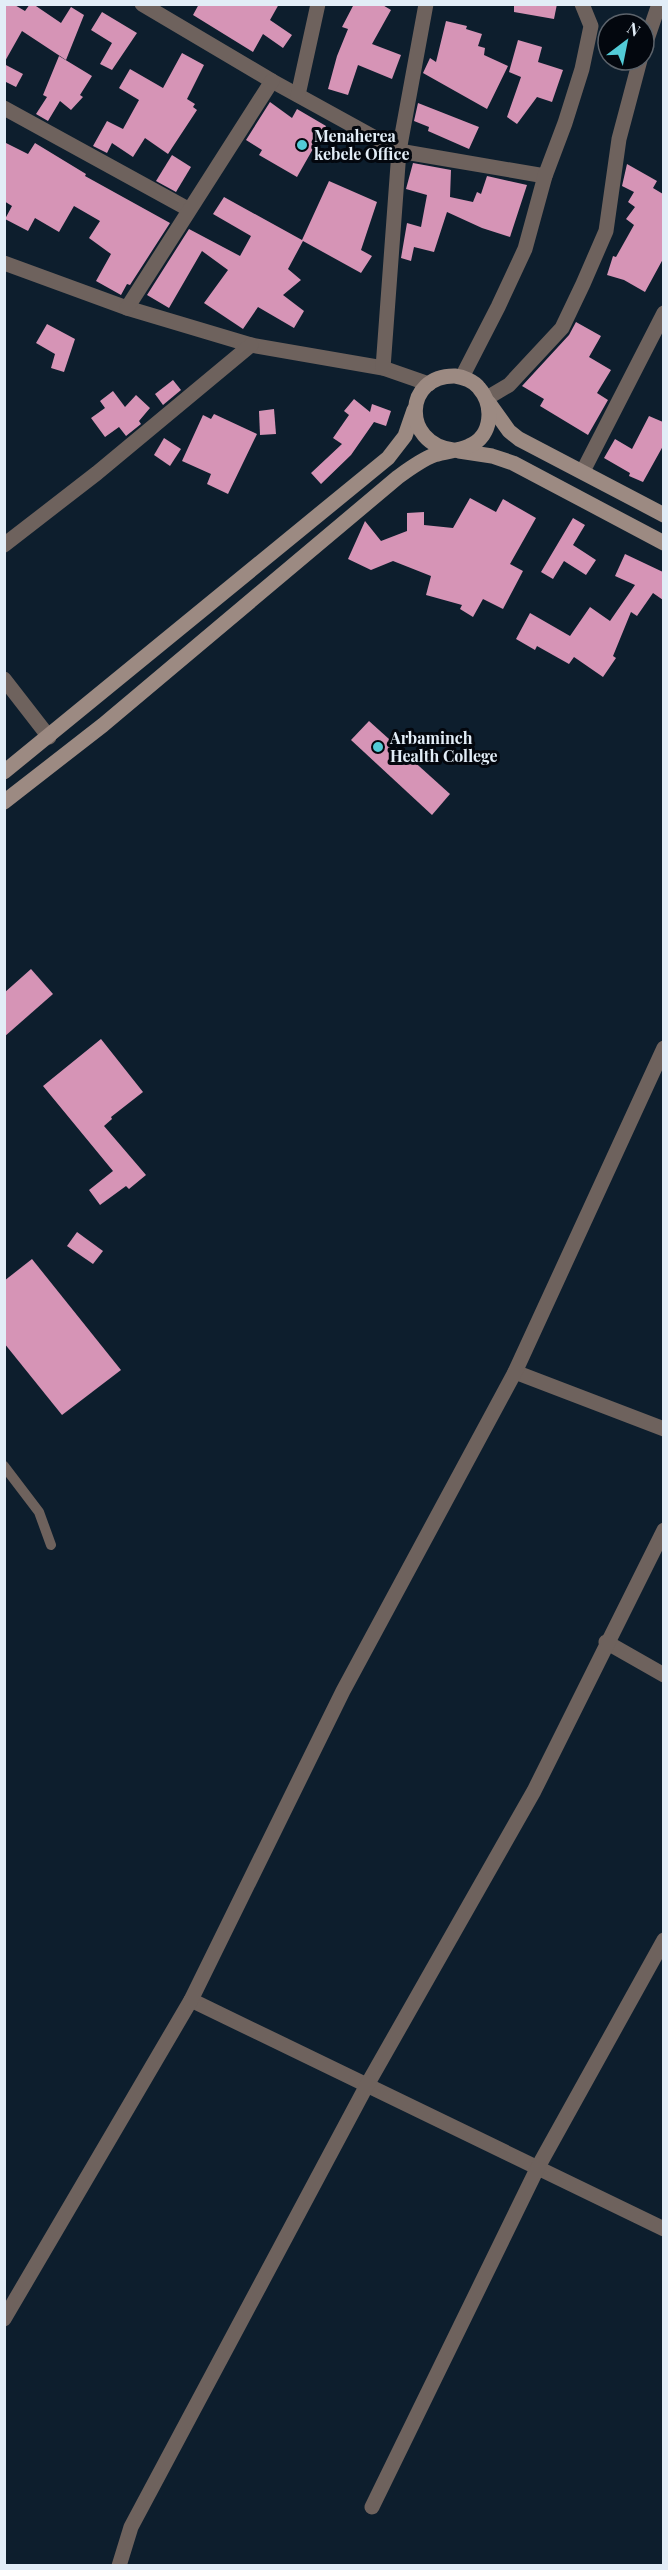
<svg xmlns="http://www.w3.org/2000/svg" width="668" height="2570" font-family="'Playfair Display',serif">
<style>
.building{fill:#d694b6}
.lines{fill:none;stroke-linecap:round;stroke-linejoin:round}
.service{stroke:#6e625d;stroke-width:10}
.minor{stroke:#6e625d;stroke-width:15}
.secondary{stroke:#9c8a82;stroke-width:15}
.poi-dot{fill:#52cbd7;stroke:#03070e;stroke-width:2}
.labels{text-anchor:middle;stroke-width:6;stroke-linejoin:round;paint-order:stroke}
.poi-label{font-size:16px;font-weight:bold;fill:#e2edf7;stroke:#03070e;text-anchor:start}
</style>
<rect width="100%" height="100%" fill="#0d1e2d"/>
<g class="building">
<path d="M4,4H13L25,11L30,4H33L61,23L71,7L84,15L66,60L22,31L4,63Z"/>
<path d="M199,4H279L270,20L292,35L283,48L263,34L253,52L193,15Z"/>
<path d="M354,4H381L391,10L372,44L401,55L392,79L358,65L348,95L328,89L337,56L348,29L342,27Z"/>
<path d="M514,4H557L554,19L514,12Z"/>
<path d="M102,12L137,33L112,70L100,64L112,43L91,30Z"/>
<path d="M446,21L467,26L466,29L482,34L478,46L485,48L484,55L508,66L487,109L423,73L430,58L436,62Z"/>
<path d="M518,40L542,47L538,62L563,70L552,102L537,97L517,124L507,117L521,77L509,72Z"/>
<path d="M182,53L204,65L187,99L195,104L193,107L197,110L168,154L145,138L133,157L112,143L107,153L93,146L107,121L123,129L139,100L119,88L130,69L163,88Z"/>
<path d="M59,56L92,76L80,95L83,97L71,110L60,101L48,121L36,114L47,97L43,95Z"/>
<path d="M4,64L23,74L16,87L4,81Z"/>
<path d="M270,102L292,118L297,109L326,126L297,177L259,155L262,150L246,140Z"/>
<path d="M418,103L479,127L469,149L428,131L429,127L414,121Z"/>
<path d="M4,142L28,154L35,143L86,174L85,176L170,223L130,285L127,284L121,295L96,281L111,254L89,238L100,221L74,206L59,232L35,218L28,231L5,219L12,206L4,201Z"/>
<path d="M172,155L191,167L176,192L156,181Z"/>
<path d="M413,163L451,170L450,197L473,202L477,192L481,194L487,176L527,185L510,237L482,228L447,212L434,252L414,247L411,261L401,258L407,223L421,227L427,195L406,189Z"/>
<path d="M627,164L657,181L653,188L663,194V259L645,292L624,280L607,275L613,256L616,257L634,225L626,219L635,207L628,202L634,192L622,186Z"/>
<path d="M329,181L377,202L361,250L372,256L361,273L303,241L288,269L301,280L283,295L304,311L294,328L258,307L243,329L204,303L228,270L202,251L169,308L147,295L189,229L240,256L251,236L213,214L224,197L302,240Z"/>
<path d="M576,322L601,336L589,357L611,370L597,393L608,400L588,435L540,406L544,399L522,386L569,335Z"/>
<path d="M47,324L75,339L64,372L51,368L55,354L36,343Z"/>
<path d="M173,380L181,390L163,405L155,394Z"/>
<path d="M113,391L125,407L136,395L150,408L139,421L141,424L126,436L119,427L105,437L91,418L105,408L100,401Z"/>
<path d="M354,399L370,412L372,404L391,411L386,426L374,422L351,455L321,484L311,473L342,444L333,438L349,415L344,411Z"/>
<path d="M274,409L276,434L260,435L259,411Z"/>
<path d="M214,414L257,434L228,494L207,484L211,474L182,461L203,415L211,419Z"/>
<path d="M649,416L663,422V446L643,482L629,476L630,473L604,458L615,439L632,449Z"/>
<path d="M164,438L181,449L170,466L154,455Z"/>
<path d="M470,498L496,512L503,499L536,518L510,564L523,571L503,609L483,599L473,617L460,609L462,605L426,595L431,576L393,561L371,570L348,559L365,521L381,541L407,531V513L424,512V525L453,528Z"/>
<path d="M573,518L585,525L573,545L596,560L586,575L564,561L553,579L541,572Z"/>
<path d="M625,554L663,572V600L653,593L637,616L631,612L613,656L616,658L603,677L574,657L569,664L537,646L535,650L516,639L530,613L570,636L590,607L610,621L635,585L615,576Z"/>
<path d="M369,721L450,794L432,815L351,740Z"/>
<path d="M31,969L53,994L4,1037V993Z"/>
<path d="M101,1039L143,1092L111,1117L112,1119L104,1126L146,1175L129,1189L126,1186L100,1205L89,1190L113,1171L43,1086Z"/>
<path d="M77,1232L103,1251L93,1264L67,1246Z"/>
<path d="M32,1259L121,1370L62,1415L4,1343V1281Z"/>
</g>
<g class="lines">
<path class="service" d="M4,1466L39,1512L51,1545"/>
<g class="minor">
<path d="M142,4L272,81L399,151L545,176"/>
<path d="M644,48L659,4"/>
<path d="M298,95L318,4"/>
<path d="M4,108L188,209"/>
<path d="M4,263L127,308L251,345L383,368L429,384"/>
<path d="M127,308L272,81"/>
<path d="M383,368L399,151L426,4"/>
<path d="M462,377L498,307L525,249L545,176L565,123L582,69L591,26L582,4"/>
<path d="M487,398L509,385L562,328L583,284L606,231L619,139L640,60"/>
<path d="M583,471L664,313"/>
<path d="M4,545L97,473L251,345"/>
<path d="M4,679L49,737"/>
<path d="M515,1372L664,1429"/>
<path d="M606,1642L664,1675"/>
<path d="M191,2000L664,2229"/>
<path d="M4,2319L191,2000L343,1691L515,1372L664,1048"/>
<path d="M372,2507L538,2167L664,1940"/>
<path d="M119,2566L131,2527L367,2085L534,1791L664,1530"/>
</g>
<g class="secondary">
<path d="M489,403L509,431L519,439L664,515"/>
<path d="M459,451L492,456L513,463L664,543"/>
<path d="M4,772L388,458L405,436L414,410"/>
<path d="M4,802L103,725L398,477C409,469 421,460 434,455C446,451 458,451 469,446C493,436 494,405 479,388C474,381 463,377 455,376C404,375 401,443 453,450"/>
</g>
</g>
<g class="poi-dot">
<circle cx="302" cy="145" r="6"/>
<circle cx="378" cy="747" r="6"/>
</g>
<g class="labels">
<g class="poi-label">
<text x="314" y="142">Menaherea<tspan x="314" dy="18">kebele Office</tspan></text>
<text x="390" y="744">Arbaminch<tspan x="390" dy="18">Health College</tspan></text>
</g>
</g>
<rect width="668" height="2570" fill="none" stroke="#e2edf7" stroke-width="12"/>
<g transform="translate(626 42) rotate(32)"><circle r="28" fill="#03070e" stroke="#5c636b" stroke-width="1.5"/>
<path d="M0-4.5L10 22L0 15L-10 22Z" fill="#52cbd7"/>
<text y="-9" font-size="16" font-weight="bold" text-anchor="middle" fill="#e2edf7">N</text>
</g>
</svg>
